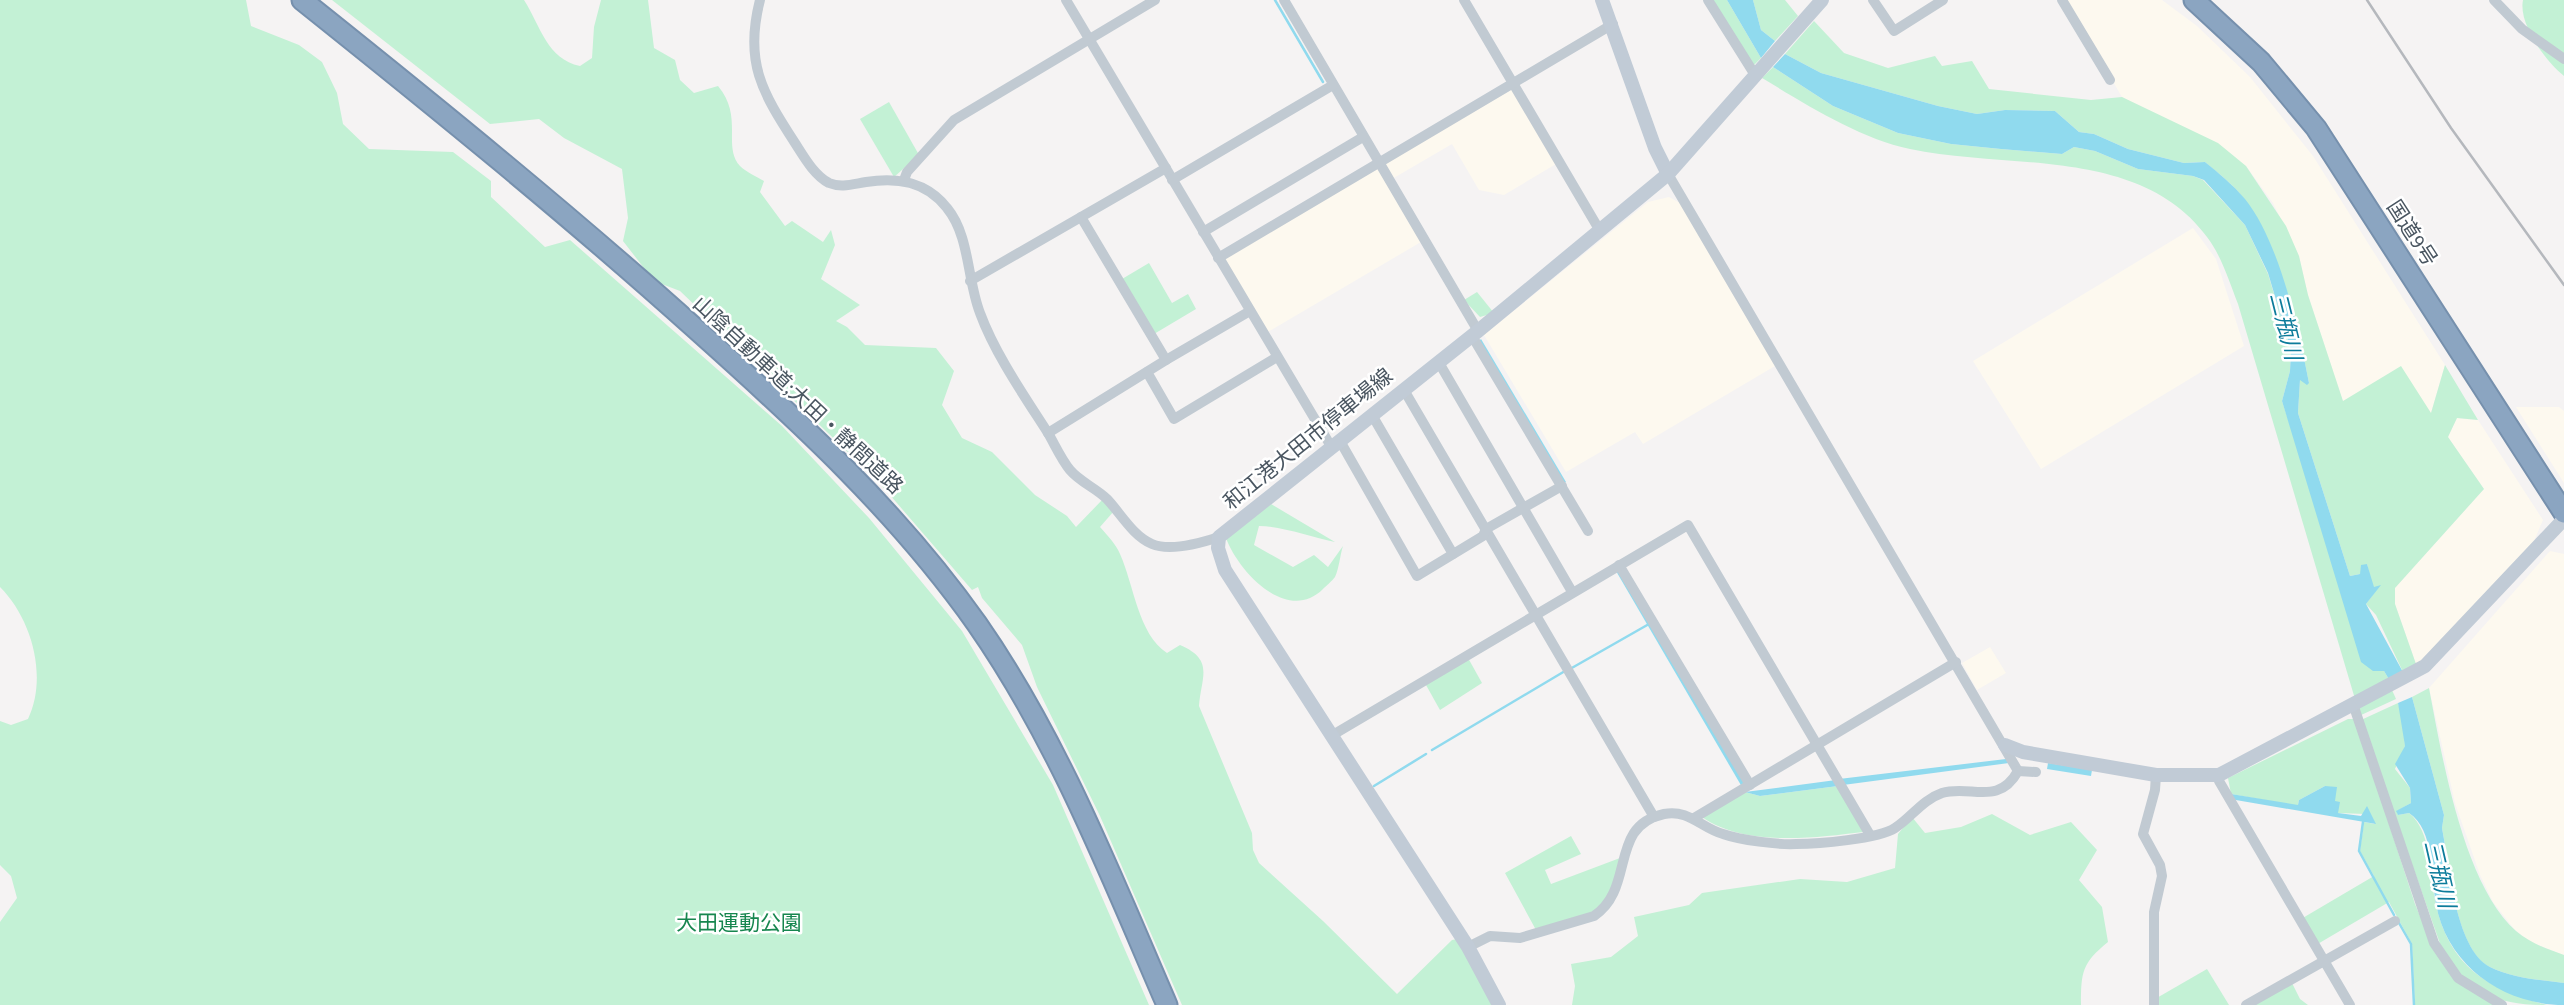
<svg xmlns="http://www.w3.org/2000/svg" width="2564" height="1005" font-family="'Source Sans 3','Noto Sans JP',sans-serif">
<style>
.commercial{fill:#fdf9ef}
.green{fill:#c3f1d5}
.water{fill:#90daee}
.lines{fill:none;stroke-linecap:round;stroke-linejoin:round}
.stream{stroke:#90daee;stroke-width:2.5}
.highway-casing{stroke:#7690ad;stroke-width:23}
.street{stroke:#c1cad2;stroke-width:10}
.secondary{stroke:#c1cbd6;stroke-width:14}
.highway{stroke:#8ba5c1;stroke-width:19}
.rail{stroke:#b5b8bd;stroke-width:2.5}
.labels{text-anchor:middle;stroke-width:5;stroke-linejoin:round;paint-order:stroke}
.street-label{font-size:21px;fill:#4a5661;stroke:#fff}
.park-label{font-size:21px;fill:#17864f;stroke:#fff}
.water-label{font-size:23px;font-style:italic;fill:#0c7c9b;stroke:#fff}
</style>
<rect width="100%" height="100%" fill="#f5f3f3"/>
<g class="commercial">
<path d="M2065,0H2162L2197,26L2250,77L2313,156L2445,365L2431,413L2343,402L2308,295L2299,256L2273,203L2246,166L2122,97Z"/>
<path d="M1513,89L1556,164L1504,195L1479,190L1452,144L1392,179L1383,163Z"/>
<path d="M1378,167L1421,242L1266,333L1223,257Z"/>
<path d="M1669,197L1680,203L1775,366L1643,444L1635,432L1566,472L1484,335L1648,202Z"/>
<path d="M2193,228L2216,259L2244,346L2041,469L1973,361Z"/>
<path d="M2516,407H2559L2564,411V483Z"/>
<path d="M2457,418L2478,420L2543,520L2534,541L2432,652L2416,664L2395,604V588L2484,489L2448,437Z"/>
<path d="M2550,551L2564,554V955L2530,942L2514,929L2493,902L2480,875L2455,803L2429,688Z"/>
<path d="M1990,647L2006,673L1977,690L1962,663Z"/>
</g>
<g class="green">
<path d="M0,0H246L251,26L299,45L322,62L337,93L343,124L369,149L453,152L491,181V197L545,247L570,240L782,426L869,518L962,631L1053,785L1149,1005H0V922L17,898L11,876L0,865V721L11,725L28,719C48,677 32,619 0,587Z"/>
<path d="M332,0H524C541,27 547,59 580,66L592,58L594,27L601,0H648L654,48L675,60L680,80L694,93L718,86C744,117 722,146 740,166C746,172 757,177 764,181L760,192L785,226L792,221L823,242L831,230L835,245L821,279L860,305L836,321L847,327L865,345L936,348L954,371L942,405L962,438L992,452L1035,495L1067,516L1076,527L1103,499L1114,511L1100,527C1107,535 1116,544 1120,554C1134,585 1138,634 1167,653L1180,645C1215,660 1201,677 1199,706L1252,833L1253,850L1259,863L1323,921L1397,994L1452,940L1457,939L1492,1005H1182L1100,816L1037,687L1022,645L982,598L978,587L972,590L877,480L680,291L654,281L623,241L628,218L622,169L564,138L539,119L490,124Z"/>
<path d="M1712,0H1727L1761,58L1754,65Z"/>
<path d="M1753,0H1785L1798,16L1775,41L1761,30Z"/>
<path d="M2523,0H2564V76C2546,62 2518,24 2523,0Z"/>
<path d="M1814,21L1844,53L1888,68L1935,56L1942,66L1972,61L1989,89L2091,100L2122,97L2218,143L2246,166L2286,226L2299,256L2308,295L2343,401L2401,366L2431,413L2445,365L2478,420L2457,418L2448,437L2484,489L2395,588V604L2416,664L2404,674L2376,615L2366,604L2374,593L2367,564L2360,574L2350,576L2298,413L2300,379L2309,383C2297,321 2280,252 2244,199C2234,185 2218,173 2205,162L2184,163L2128,149L2094,134L2079,132L2055,111L2005,110L1977,114L1938,106L1821,73L1785,54Z"/>
<path d="M1773,67L1833,106L1898,133L1951,144L2001,149L2062,154L2074,147L2095,151L2138,169L2193,176L2203,180L2245,225L2268,274L2291,350L2290,371L2282,401L2370,667L2384,671L2390,681L2355,699L2238,304C2229,281 2222,257 2207,237C2140,146 2007,170 1910,149C1859,138 1807,105 1762,78Z"/>
<path d="M889,102L919,155L894,177L860,119Z"/>
<path d="M1149,263L1172,303L1188,294L1196,309L1154,334L1122,279Z"/>
<path d="M1477,292L1494,313L1480,317L1464,300Z"/>
<path d="M1271,504L1335,542C1311,537 1281,526 1259,526L1254,545L1293,567L1314,555L1328,567L1343,546C1340,555 1339,569 1335,577C1332,581 1326,586 1323,589C1288,624 1239,573 1226,538Z"/>
<path d="M1468,658L1482,683L1440,710L1426,685Z"/>
<path d="M2429,688C2442,756 2463,884 2516,931C2530,943 2547,949 2564,955V983C2540,980 2512,978 2490,967C2455,950 2449,862 2442,828L2444,815L2412,697Z"/>
<path d="M2392,690L2396,699L2359,716L2357,709Z"/>
<path d="M2398,703L2403,719L2405,746L2395,769L2410,788L2411,803L2397,811L2398,815L2409,813C2420,821 2426,839 2428,851C2432,869 2432,888 2436,905C2450,968 2490,990 2547,1005C2496,1005 2473,994 2443,952L2361,720Z"/>
<path d="M2348,719H2355L2415,904L2434,950L2496,1005H2415L2412,944L2389,902L2316,945L2301,919L2374,876L2360,851L2364,822L2375,824L2365,814L2338,813L2325,786L2299,800L2298,806L2231,794L2228,778Z"/>
<path d="M1838,786L1863,832C1814,838 1745,847 1702,817L1745,792L1760,796Z"/>
<path d="M1992,814L2030,835L2071,822L2097,850L2079,880L2102,907L2108,942C2082,963 2081,972 2081,1005H1572L1575,986L1571,964L1611,957L1638,936L1634,917L1689,905L1702,893L1800,879L1847,882L1895,868L1898,834L1912,817L1925,833L1961,827Z"/>
<path d="M1571,836L1581,854L1545,870L1551,884L1620,858L1616,880L1599,910L1536,930L1505,873Z"/>
<path d="M2207,969L2229,1005H2155V999Z"/>
<path d="M2292,983L2300,999L2308,1005H2250Z"/>
</g>
<g class="water">
<path d="M1727,0H1753L1761,30L1775,41L1761,58Z"/>
<path d="M1785,54L1821,73L1938,106L1977,114L2005,110L2055,111L2079,132L2094,134L2128,149L2184,163L2205,162C2219,173 2233,185 2245,199C2279,241 2299,330 2309,383L2307,385L2300,380L2298,413L2350,576L2360,574L2361,565L2367,564L2374,587L2381,585L2366,604L2404,674L2390,681L2384,671H2373L2361,662L2282,401L2290,371L2291,350L2268,273L2245,225L2204,180L2193,176L2138,169L2095,151L2074,147L2062,154L2001,149L1951,144L1898,133L1833,106L1773,67Z"/>
<path d="M1481,339L1566,482L1563,484L1479,341Z"/>
<path d="M1616,571H1620L1746,785L1742,787Z"/>
<path d="M2412,697L2444,815L2442,828C2449,863 2455,949 2490,967C2512,978 2540,980 2564,983V1005C2504,1005 2447,966 2436,904C2431,878 2435,830 2409,813L2398,815L2396,811L2411,803L2410,788L2395,764L2405,746L2398,703Z"/>
<path d="M2006,759L2009,763L1843,785L1839,779Z"/>
<path d="M2048,763L2092,770L2091,776L2047,769Z"/>
<path d="M1836,780L1838,786L1760,796L1745,792Z"/>
<path d="M2325,786L2337,787L2335,801L2340,802L2338,813L2361,816L2367,806L2376,824L2230,799L2231,794L2298,805L2299,800Z"/>
</g>
<g class="lines">
<g class="stream">
<path d="M1275,0L1323,82"/>
<path d="M1570,669L1649,624"/>
<path d="M1432,750L1565,671"/>
<path d="M1374,786L1426,754"/>
<path d="M2363,822L2359,851L2394,915"/>
<path d="M2399,923L2411,944L2414,1005"/>
</g>
<g class="highway-casing">
<g id="highway">
<path d="M302,0C436,107 569,215 697,330C799,421 898,512 977,624C1058,740 1111,876 1167,1005"/>
<path d="M2194,0L2261,62L2316,128L2564,513"/>
</g>
</g>
<g class="street">
<path d="M760,0C744,62 762,92 795,143C804,157 814,175 829,183C841,188 853,184 866,182C897,177 926,181 947,208C970,236 967,280 980,313C995,354 1025,397 1048,433C1055,445 1061,459 1070,470C1080,482 1096,488 1107,499C1121,514 1133,536 1152,544C1171,552 1201,543 1219,537"/>
<path d="M1066,0L1332,448"/>
<path d="M1284,0L1478,331"/>
<path d="M1464,0L1600,231"/>
<path d="M1708,0L1755,75"/>
<path d="M1873,0L1894,31L1943,0"/>
<path d="M2062,0L2110,80"/>
<path d="M2494,0L2522,29L2564,59"/>
<path d="M1668,174L2018,771"/>
<path d="M904,180L907,172L954,120L1155,0"/>
<path d="M1172,180L1333,85"/>
<path d="M1081,217L1166,360L1250,311"/>
<path d="M1203,232L1363,137"/>
<path d="M1218,258L1613,24"/>
<path d="M970,281L1166,168"/>
<path d="M1472,336L1588,531"/>
<path d="M1438,361L1571,590"/>
<path d="M1147,372L1174,419L1277,357"/>
<path d="M1404,390L1654,817"/>
<path d="M1372,415L1453,554"/>
<path d="M1048,433L1166,360"/>
<path d="M1340,441L1417,576L1483,536L1486,529L1562,486"/>
<path d="M1619,565L1750,785"/>
<path d="M2353,704L2434,943L2458,978L2502,1005"/>
<path d="M1331,736L1688,525L1870,835"/>
<path d="M2018,771L2036,772"/>
<path d="M2219,775V781L2350,1005"/>
<path d="M1694,818L1956,662"/>
<path d="M1468,947L1490,936L1520,938L1594,916C1636,888 1608,826 1664,814C1689,809 1701,828 1723,834C1740,840 1778,845 1796,844C1818,844 1878,839 1895,828C1912,817 1922,800 1942,793C1970,784 1998,807 2018,771"/>
<path d="M2154,1005V912L2162,876L2160,865L2143,834L2155,790L2156,775"/>
<path d="M2246,1005L2395,921"/>
</g>
<g class="secondary">
<path d="M1602,0L1655,148L1668,174"/>
<path d="M2005,745L2023,752L2156,775H2219L2425,666L2564,519"/>
<path d="M1499,1005L1468,947L1225,570L1218,548L1219,537L1478,331L1668,174L1822,0"/>
</g>
<use href="#highway" class="highway"/>
<path class="rail" d="M2367,0L2451,128L2564,285"/>
</g>
<g class="labels">
<g class="street-label">
<text transform="translate(2412 233) rotate(57)" y="7">国道9号</text>
<text transform="translate(798 395) rotate(43)" y="7">山陰自動車道;大田・静間道路</text>
<text transform="translate(1308 439) rotate(-39)" y="7">和江港大田市停車場線</text>
</g>
<g class="park-label">
<text x="739" y="930">大田運動公園</text>
</g>
<g class="water-label">
<text transform="translate(2286 326) rotate(76)" y="8">三瓶川</text>
<text transform="translate(2440 874) rotate(77)" y="8">三瓶川</text>
</g>
</g>
</svg>
